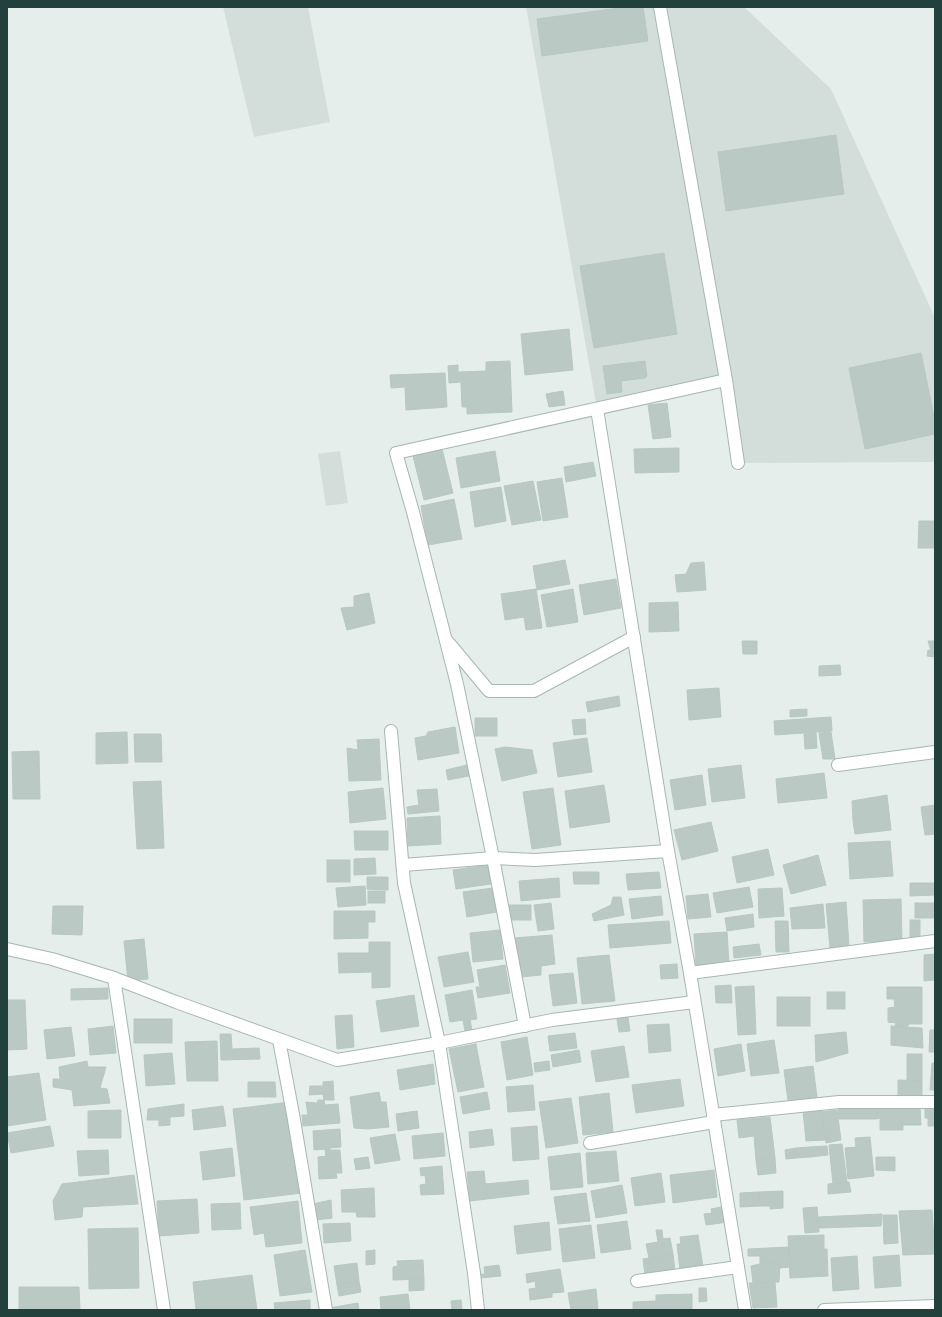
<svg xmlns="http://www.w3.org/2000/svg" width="942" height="1317" font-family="Overpass,sans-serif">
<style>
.built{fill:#d3deda}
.building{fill:#bac9c4;stroke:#b7c8c3}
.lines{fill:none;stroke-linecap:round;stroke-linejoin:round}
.minor-casing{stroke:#a7b7b3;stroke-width:14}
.minor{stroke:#fff;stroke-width:12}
</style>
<rect width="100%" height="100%" fill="#e5eeeb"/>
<g class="built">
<path d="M223,7H308L330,122L254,137Z"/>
<path d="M526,7H744L831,89L935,318V462L738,463L726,380L597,409Z"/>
<path d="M340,451L348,503L326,506L318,454Z"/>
</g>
<g class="building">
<path d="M627,7H643L648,41L542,56L537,19Z"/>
<path d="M836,135L844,194L726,211L718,152Z"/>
<path d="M664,253L677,334L594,348L580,266Z"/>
<path d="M569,329L573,370L525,375L521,334Z"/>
<path d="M921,353L935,422V434L865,449L849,368Z"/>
<path d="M510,361L512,412L467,414V407H462L461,382L449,383L448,366L458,365V372L486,371V362Z"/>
<path d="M645,361L647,376L645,378L621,381L622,392L607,394L603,366Z"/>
<path d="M445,373L447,407L406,410L405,387L391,388L390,375Z"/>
<path d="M563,391L565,405L549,407L546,394Z"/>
<path d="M667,403L671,437L653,439L648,405Z"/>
<path d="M679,448V472L635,473L634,449Z"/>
<path d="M442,449L453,493L424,500L413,456Z"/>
<path d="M495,451L500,481L461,488L456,458Z"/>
<path d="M593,462L596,476L566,482L564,467Z"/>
<path d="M562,478L568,517L543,521L537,482Z"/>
<path d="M533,481L541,520L512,525L504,486Z"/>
<path d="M501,487L506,521L475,527L470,492Z"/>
<path d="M454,499L462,539L428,545L421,506Z"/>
<path d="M919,521H935V548H918Z"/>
<path d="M565,560L570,584L537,590L533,566Z"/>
<path d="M704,562L706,590L677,592L675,575L686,574L691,563Z"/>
<path d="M616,579L621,608L584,615L579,585Z"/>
<path d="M536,589L542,628L526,630L524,617L505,620L501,594Z"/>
<path d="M573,589L578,622L547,627L541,595Z"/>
<path d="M369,593L375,623L347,630L341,608L354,607V596Z"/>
<path d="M678,602L679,631L649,632V603Z"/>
<path d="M742,641H757V654H743Z"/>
<path d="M928,641H935V657L927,656L928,650L931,651Z"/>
<path d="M840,665L841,675L819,676V666Z"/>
<path d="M719,688L721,717L689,720L687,690Z"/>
<path d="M619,696L620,706L588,712L586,702Z"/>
<path d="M807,709V716L790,717V710Z"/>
<path d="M831,717L832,731L775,735L774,721Z"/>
<rect x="475" y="718" width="22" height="18"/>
<path d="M585,719L586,734L574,735L572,720Z"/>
<path d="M455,727L459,753L418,760L415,738L426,736L428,732Z"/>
<path d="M127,732L128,763L96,764V733Z"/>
<path d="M831,732L835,759H823L819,733Z"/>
<path d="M816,733L817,748L805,749L804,734Z"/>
<path d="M134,734H161L162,762H135Z"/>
<path d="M587,738L592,772L558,777L553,743Z"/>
<path d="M379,739L381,780L349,781L347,748L358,750L357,740Z"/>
<path d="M505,747L532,750L537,773L502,781L495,749Z"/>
<path d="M39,751L40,799H13L12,752Z"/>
<path d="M467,765L469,776L448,780L446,770Z"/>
<path d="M741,765L745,798L712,802L708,769Z"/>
<path d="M824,773L827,798L778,803L776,779Z"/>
<path d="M702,775L706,805L675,810L670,780Z"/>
<path d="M161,781L164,848L137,849L133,782Z"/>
<path d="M604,785L610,822L570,828L565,791Z"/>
<path d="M383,788L386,819L350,823L348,792Z"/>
<path d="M553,788L561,845L532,849L523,792Z"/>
<path d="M437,789L439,811L408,814L407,807L419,805L417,790Z"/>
<path d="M887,795L891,830L855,834L853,821L852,801Z"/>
<path d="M935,805V834L925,835L921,807Z"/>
<path d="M440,816L441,844L408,846L407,818Z"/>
<path d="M711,822L718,851L682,860L674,830Z"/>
<path d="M354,831H388V850H355Z"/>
<path d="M890,841L893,876L850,879L848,843Z"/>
<path d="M768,849L774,875L737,883L732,857Z"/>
<path d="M818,855L826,885L791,894L783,865Z"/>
<path d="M375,858L376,874L354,875V859Z"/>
<rect x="327" y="860" width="23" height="22"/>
<path d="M488,865L491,884L456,889L453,870Z"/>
<path d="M573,872H599V884H574Z"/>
<path d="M659,872L661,888L628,890L626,874Z"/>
<path d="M367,877H388V890L367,889Z"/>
<path d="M559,878L560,897L521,901L519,881Z"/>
<path d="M910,883H935V895L910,896Z"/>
<path d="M365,886L366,905L338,907L336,888Z"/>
<path d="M749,887L753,907L717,913L713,893Z"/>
<path d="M493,888L497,912L467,917L463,892Z"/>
<path d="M782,888L784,916L759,918L758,889Z"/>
<rect x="368" y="891" width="17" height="12"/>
<path d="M708,894L711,917L688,919L686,896Z"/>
<path d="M661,896L663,915L632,919L629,899Z"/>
<path d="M613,897H621L624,915L594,921L592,914L611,905Z"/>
<path d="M901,899L902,941L864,942L863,900Z"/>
<path d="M846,902L849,946L830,948L826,904Z"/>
<path d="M551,903L554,929L538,931L534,905Z"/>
<rect x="915" y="903" width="20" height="15"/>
<path d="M823,904L825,928L792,929L790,908Z"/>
<rect x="509" y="905" width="22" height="15"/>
<path d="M53,906H83L82,935L52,934Z"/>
<path d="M334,911H375V922H368V938L334,939Z"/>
<path d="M753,914L754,927L727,931L725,918Z"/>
<rect x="910" y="920" width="10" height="20"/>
<path d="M669,921L671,943L610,948L608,925Z"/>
<path d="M775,921H788L789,952H776Z"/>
<path d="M500,930L503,959L473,962L470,933Z"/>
<path d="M727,932L729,963L696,965L694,934Z"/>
<path d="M552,935L555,964L541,966V975L522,977L514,938Z"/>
<path d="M144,939L148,979L128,981L124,941Z"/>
<path d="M369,942H390V987L372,988V972L339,973L338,953H369Z"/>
<path d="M759,944L761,955L734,958L733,947Z"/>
<path d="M468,952L474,982L444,987L438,957Z"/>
<path d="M935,954V980L924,981V955Z"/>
<path d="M609,955L615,1001L582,1004L577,958Z"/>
<path d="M677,964L678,978L661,979L660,965Z"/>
<path d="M505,965L510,993L478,998L476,987H480L477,970Z"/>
<path d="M573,973L577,1003L553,1006L549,975Z"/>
<path d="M731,985L732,1003H716L715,986Z"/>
<path d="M754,986L756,1034L738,1035L735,987Z"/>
<path d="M887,987H922V1024H909L907,1027L895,1026L896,1023L888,1022V1008L895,1007L894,999H887Z"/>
<path d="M108,988V999L71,1000V989Z"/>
<path d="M472,990L477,1019L470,1020L472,1030L465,1031L463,1020L450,1022L445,995Z"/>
<rect x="827" y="992" width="18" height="17"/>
<path d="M414,995L419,1026L381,1032L376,1001Z"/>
<rect x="777" y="997" width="33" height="29"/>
<path d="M7,1000H25L27,1049L7,1050Z"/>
<path d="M352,1015L354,1047L337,1049L335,1016Z"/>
<path d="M628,1017L630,1031L619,1032L617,1019Z"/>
<rect x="134" y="1019" width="38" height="24"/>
<path d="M669,1024L671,1051L649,1053L647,1025Z"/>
<path d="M113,1026L116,1053L90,1055L88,1029Z"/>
<path d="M891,1026L922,1028L923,1048L891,1045Z"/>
<path d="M71,1027L75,1056L47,1059L44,1030Z"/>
<path d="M930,1030H935V1052H929Z"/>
<path d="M846,1032L848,1053L816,1062L815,1035Z"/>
<path d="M575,1033L577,1048L550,1051L548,1036Z"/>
<path d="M220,1034H231L232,1049L259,1048L260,1059L221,1060Z"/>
<path d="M527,1037L533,1075L507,1080L501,1042Z"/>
<path d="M774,1040L779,1073L751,1076L747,1044Z"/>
<path d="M217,1041L218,1081H187L185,1042Z"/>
<path d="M476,1044L484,1087L458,1092L449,1049Z"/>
<path d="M741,1044L745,1071L718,1076L714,1049Z"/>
<path d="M624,1046L629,1077L596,1082L591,1051Z"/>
<path d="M579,1050L581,1062L553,1067L551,1055Z"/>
<path d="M172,1053L175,1084L146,1086L144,1055Z"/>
<rect x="907" y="1054" width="15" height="27"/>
<path d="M87,1061L88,1067H106L100,1088L107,1089L110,1103L74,1106L72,1090L53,1087V1079H60L59,1067Z"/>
<path d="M549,1061L550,1070L535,1072L534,1063Z"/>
<path d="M932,1063H935V1090H930Z"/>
<path d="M433,1064L435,1084L400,1090L397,1070Z"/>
<path d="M813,1066L817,1097L788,1101L784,1070Z"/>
<path d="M39,1073L46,1120L7,1126V1077Z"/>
<path d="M680,1079L684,1106L636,1113L632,1085Z"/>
<path d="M898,1080L922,1081V1095H898Z"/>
<path d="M333,1081L334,1100H324L323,1094L309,1095L310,1086H323V1082Z"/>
<path d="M248,1082H275L276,1097H248Z"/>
<path d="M533,1085L535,1110L508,1112L506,1087Z"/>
<path d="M379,1092L381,1102H386L389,1127L368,1129L354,1128L350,1097Z"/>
<path d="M487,1092L490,1109L463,1114L460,1097Z"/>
<path d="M609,1093L613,1132L583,1135L579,1097Z"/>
<path d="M571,1098L578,1143L546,1148L539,1102Z"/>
<path d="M318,1100H324L325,1105L338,1104L340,1123L303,1126L302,1115H308L306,1102L317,1103Z"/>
<path d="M290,1102L302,1193L244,1200L233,1109Z"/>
<path d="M184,1104V1116L170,1117V1125L159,1126V1120H147L148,1109Z"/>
<path d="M223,1106L226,1126L194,1130L192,1110Z"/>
<path d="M920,1106L921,1125H903V1130H880V1118L876,1119V1107Z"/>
<path d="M838,1107H876V1119H839Z"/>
<path d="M925,1107H935V1126H928V1118H925Z"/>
<path d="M821,1109L825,1140L806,1141L803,1111Z"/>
<path d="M121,1110V1138H88V1111Z"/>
<path d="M837,1110L841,1140L826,1143L821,1112Z"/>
<path d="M417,1111L419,1128L398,1131L396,1114Z"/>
<path d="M770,1117L775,1158L756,1160L754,1136L739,1138L737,1120Z"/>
<path d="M50,1126L54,1146L11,1153L7,1133Z"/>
<path d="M537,1126L539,1159L513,1161L511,1128Z"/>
<path d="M340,1129L341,1147L330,1148V1156L326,1157L325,1149L314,1150L313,1131Z"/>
<path d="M492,1129L494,1145L470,1148L469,1132Z"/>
<path d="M443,1133L445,1156L414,1159L412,1136Z"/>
<path d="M395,1134L400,1160L375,1164L370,1138Z"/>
<path d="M870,1137L874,1176L848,1179L845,1148L856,1147L855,1138Z"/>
<path d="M842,1144L847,1182L833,1184L829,1145Z"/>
<path d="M827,1146L828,1155L810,1157L809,1147Z"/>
<path d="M809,1147L810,1157L796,1158V1148Z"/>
<path d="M232,1148L235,1176L203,1180L200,1152Z"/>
<path d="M796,1148V1158L786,1159L785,1150Z"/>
<path d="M108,1150L109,1174L79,1176L77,1151Z"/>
<path d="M330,1150H340L342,1173H336L337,1178L319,1179L318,1157L330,1156Z"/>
<path d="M616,1151L619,1181L588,1184L586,1153Z"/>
<path d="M580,1153L583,1187L551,1190L548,1157Z"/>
<path d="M368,1157L370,1168L356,1170L354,1159Z"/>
<path d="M876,1157H895V1171L876,1170Z"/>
<path d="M775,1158L776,1173L758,1175L756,1160Z"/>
<path d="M442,1166L444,1194L421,1195L420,1185L426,1184L425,1175L421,1176L420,1168Z"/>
<path d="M714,1170L717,1197L673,1203L670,1175Z"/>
<path d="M484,1171L487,1199L470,1201L467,1172Z"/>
<path d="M661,1173L665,1202L635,1206L631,1178Z"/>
<path d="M134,1175L138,1204L83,1207L82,1217L55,1220L53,1201L62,1184Z"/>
<path d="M528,1180L529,1194L487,1199L485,1184Z"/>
<path d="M847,1182H849L851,1192L828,1194V1184Z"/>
<path d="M622,1185L627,1213L596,1218L591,1191Z"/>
<path d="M374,1188L375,1217H357L356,1212H342L341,1190Z"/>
<path d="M783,1191V1208L770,1209V1206H760L759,1192Z"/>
<path d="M759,1192L760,1206L740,1207V1193Z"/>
<path d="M586,1193L590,1221L558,1224L554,1197Z"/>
<path d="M197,1199L199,1233L159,1236L157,1201Z"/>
<path d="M331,1200L332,1218L316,1220L313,1204Z"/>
<path d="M298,1201L302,1243L266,1247L264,1233L254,1235L250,1207Z"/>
<path d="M240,1203L241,1229L212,1230L211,1204Z"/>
<path d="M726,1206L728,1222L706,1225L704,1214L712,1213L711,1209Z"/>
<path d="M817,1207L819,1232L805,1233L803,1208Z"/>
<path d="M932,1210L935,1254L903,1255L899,1211Z"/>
<path d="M882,1214L881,1226L819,1228L818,1217Z"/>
<path d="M883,1215H897L898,1243L884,1244Z"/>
<path d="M627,1221L631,1249L601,1253L597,1225Z"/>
<path d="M549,1222L551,1250L517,1254L514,1226Z"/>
<path d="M350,1223L351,1241L324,1243L323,1224Z"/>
<path d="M591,1225L595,1258L563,1262L559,1229Z"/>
<path d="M138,1228L139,1288L89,1289L88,1229Z"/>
<path d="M656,1230H662L663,1239L670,1238L673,1254L649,1258L646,1244L658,1242Z"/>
<path d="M698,1235L703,1267L680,1270L677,1244H681L680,1237Z"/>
<path d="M824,1235V1249H827L828,1276L790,1278L788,1236Z"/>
<path d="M789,1247L790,1267L780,1268V1263L760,1264V1256H748V1249Z"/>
<path d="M305,1250L312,1292L280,1296L274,1255Z"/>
<path d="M375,1250V1264L366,1265V1251Z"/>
<path d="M673,1254L675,1271L645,1275L643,1259Z"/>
<path d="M899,1255L901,1286L875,1288L873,1257Z"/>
<path d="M857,1256L859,1289L833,1291L831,1258Z"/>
<path d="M423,1260L424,1279L393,1280V1267L398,1266L397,1261Z"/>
<path d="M357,1263L359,1281L337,1285L334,1266Z"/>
<path d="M780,1263L779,1282L753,1283L751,1266L760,1264Z"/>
<path d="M499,1265L501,1276L480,1278V1274H485L484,1267Z"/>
<path d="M560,1269L564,1292L552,1293V1297L530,1300L529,1289L536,1288L535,1281L527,1283L526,1274Z"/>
<path d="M252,1275L257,1310H196L193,1282Z"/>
<path d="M409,1279H424V1290L409,1291Z"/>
<path d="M359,1281L361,1292L339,1296L337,1285Z"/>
<path d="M775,1282L777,1307L753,1308L749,1283Z"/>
<path d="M19,1287H79L80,1310H19Z"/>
<path d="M699,1288H706L707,1301L699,1302Z"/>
<path d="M596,1289L598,1310H571L568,1293Z"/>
<path d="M408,1294L410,1310H381L380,1297Z"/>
<path d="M692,1294V1310H656V1295Z"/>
<path d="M310,1300V1310H275L274,1303Z"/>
<path d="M461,1300L462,1310H452L451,1301Z"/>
<path d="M656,1301V1310H633V1302Z"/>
<path d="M358,1303L359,1310H330L329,1308Z"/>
</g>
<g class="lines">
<g class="minor-casing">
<g id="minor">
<path d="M660,7L726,380L738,463"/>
<path d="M597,409L668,851L690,973L745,1310"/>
<path d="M448,642L489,691H534L634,637"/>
<path d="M391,731L404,883L439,1043L474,1273L478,1310"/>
<path d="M838,765L935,752"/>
<path d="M403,865L493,858L535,860L668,851"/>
<path d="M7,949L52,959L114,978L176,1002L337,1060L439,1043L552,1020L694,1002"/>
<path d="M690,973L935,941"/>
<path d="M114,978L164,1310"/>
<path d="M525,1026L493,858L457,684L413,512L396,453L726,380"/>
<path d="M279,1040L293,1114L326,1310"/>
<path d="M713,1115L839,1102H935"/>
<path d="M590,1143L714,1122"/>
<path d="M637,1281L738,1267"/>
<path d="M824,1310L935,1306"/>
</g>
</g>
<use href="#minor" class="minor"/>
</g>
<rect width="942" height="1317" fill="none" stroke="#23413c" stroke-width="16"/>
</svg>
